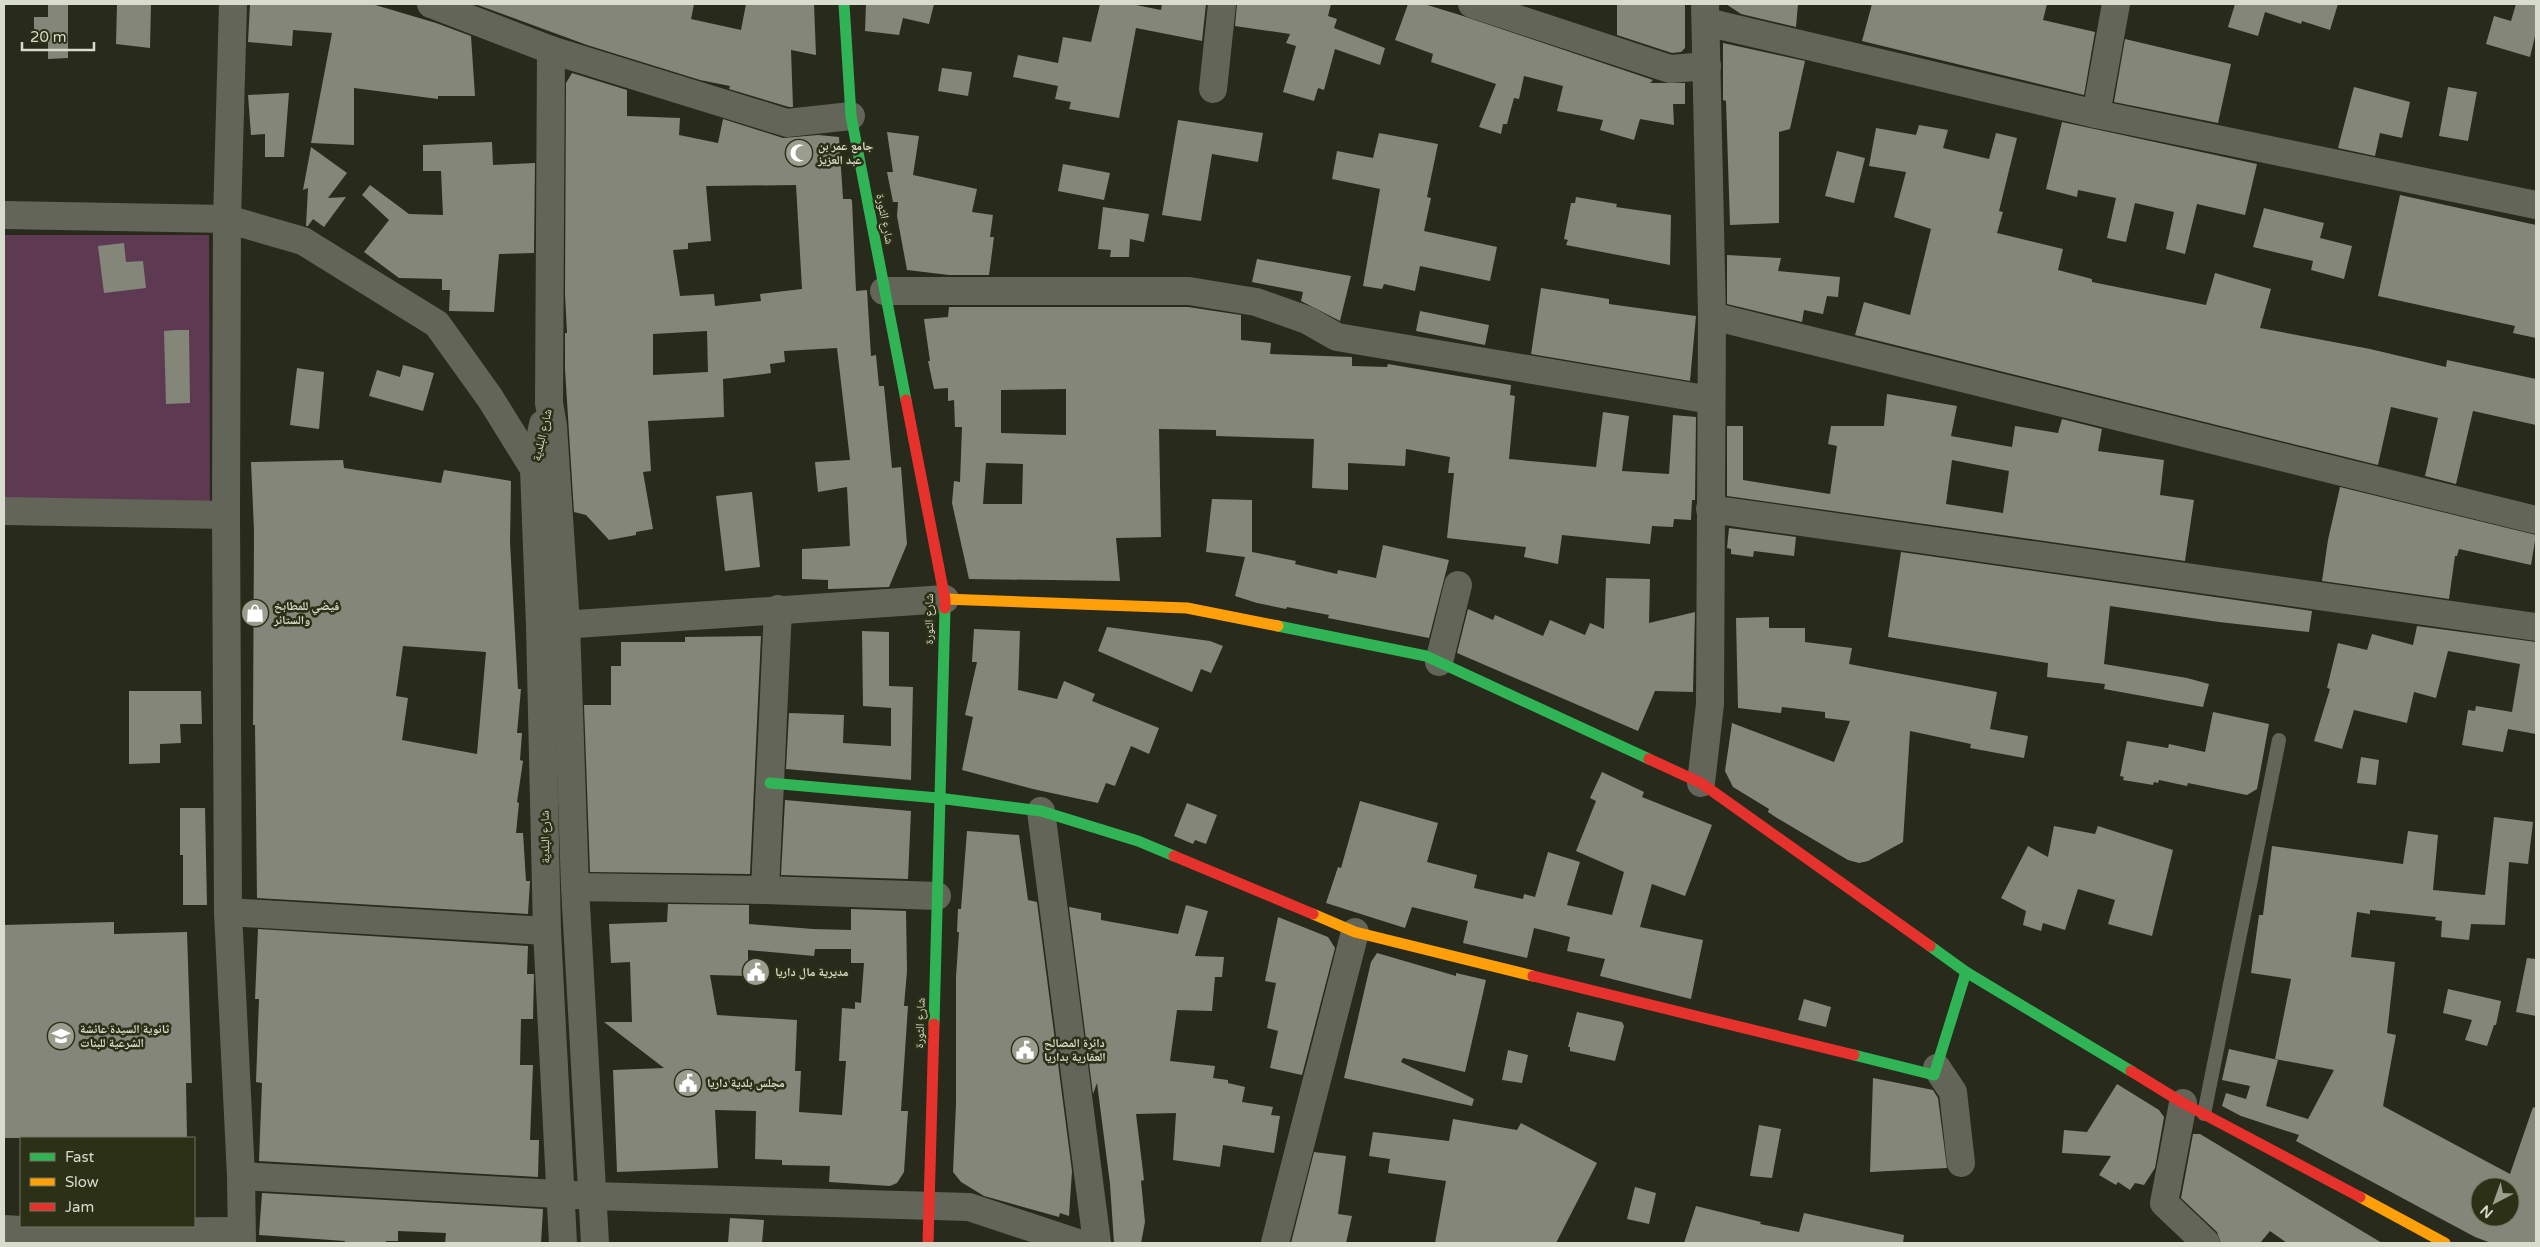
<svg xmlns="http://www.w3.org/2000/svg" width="2540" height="1247" font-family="'Varela Round','Noto Naskh Arabic',sans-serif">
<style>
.green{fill:#5d3a51}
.building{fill:#838679;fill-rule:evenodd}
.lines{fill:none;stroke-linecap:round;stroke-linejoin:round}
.lane{stroke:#626558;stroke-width:14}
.street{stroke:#626558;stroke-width:28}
.fast{stroke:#30b455;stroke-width:11}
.slow{stroke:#ff9f0a;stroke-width:11}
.jam{stroke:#e5322d;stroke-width:11}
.labels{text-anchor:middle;stroke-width:5;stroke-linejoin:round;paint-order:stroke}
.poi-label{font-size:12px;font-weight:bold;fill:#d8dccc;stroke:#2b3016;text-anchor:start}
.street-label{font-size:12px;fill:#d8dccc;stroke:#2b3016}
</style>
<rect width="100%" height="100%" fill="#282a1c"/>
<path class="green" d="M4,235H209L210,503L4,500Z"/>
<g class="building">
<path d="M48,4H68V58L48,59V43L34,42V17H48Z"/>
<path d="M117,4H151L150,48L116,44Z"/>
<path d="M250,4H372L436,23L471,36L475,96H438V99L354,88V145L311,143L332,33L293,30L292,46L248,42Z"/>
<path d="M475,4H694L691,19L741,30L746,4H814L816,55L791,50L793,107H789L729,89L730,86L700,80L587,45Z"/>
<path d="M866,4H934L929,24L903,18L899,35L865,31Z"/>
<path d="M1100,4H1131L1161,10L1162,4H1206L1202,41L1136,28L1119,118L1069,109L1071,102L1055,99L1058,86L1013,77L1018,55L1058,63L1063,37L1091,42Z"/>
<path d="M1237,4H1331L1328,16L1337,19L1334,28L1385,48L1380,65L1335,49L1324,90L1318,88L1314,101L1283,92L1296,46L1286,43L1290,34L1235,26Z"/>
<path d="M1408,4H1424L1460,15L1653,80L1650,83H1685V104H1673L1674,125L1640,119L1634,140L1600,130L1603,120L1557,111L1563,86L1524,76L1519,99L1514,98L1507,124H1503L1501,134L1479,127L1496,84L1431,62L1433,54L1395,40Z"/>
<path d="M1617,4H1685V48L1681,52L1672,53L1617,35Z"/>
<path d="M1726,4H1798L1796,27L1741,14Z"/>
<path d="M1872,4H2047L2043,20L2095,32L2084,95L1862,41Z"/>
<path d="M2235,4H2338L2330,30L2302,21L2301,24L2265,12L2258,36L2228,27Z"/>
<path d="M2516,4H2536V32L2530,57L2486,44L2494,16L2511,21Z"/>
<path d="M2125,39L2231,64L2218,123L2114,102Z"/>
<path d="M1723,43L1805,61L1790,129L1779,132V223L1730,225L1726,101L1723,100Z"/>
<path d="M942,68L972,72L968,96L938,91Z"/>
<path d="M572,73L627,90V116L680,118L679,135L718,143L723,119L783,138L818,135L839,137L843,199H851L852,201L856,291L867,290L871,356L876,355L879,386H884L892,468L901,467L907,544L889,587L828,589V580L802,579V549L850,546L847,487L818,492L815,462L850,460L837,348L784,351L785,362L770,364L771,373L723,379L724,417L648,421L651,471L643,472L653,529L636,532V535L609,540L586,515L574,512L565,369V333H567L565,294L566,83ZM796,185L802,289L760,294L761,301L715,306L714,294L680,296L673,250L688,249V243L711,241L706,186ZM707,331L708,372L653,375V334Z"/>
<path d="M2354,87L2410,102L2402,138L2380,133L2375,156L2338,148Z"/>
<path d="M2448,87L2477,92L2468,141L2439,136Z"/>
<path d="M289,93L284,157H265V134L251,135L248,95Z"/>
<path d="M1178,120L1263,133L1258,162L1212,154L1201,221L1162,215Z"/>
<path d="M2062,122L2257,164L2245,215L2197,204L2185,254L2166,249L2174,212L2135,203L2126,242L2107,238L2116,198L2078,190L2077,197L2046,189Z"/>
<path d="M1919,125L1948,130L1943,148L1989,159L1996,133L2017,138L1999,211L2003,212L1997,233L2063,249L2058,270L2092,279V282L2206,305L2215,273L2271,289L2260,328L2370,349L2446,367L2447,360L2536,379V425L2473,411L2456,484L2425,476L2438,418L2391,407L2378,465L1855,335L1864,302L1910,315L1931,229L1894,217L1906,172L1869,166L1876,128L1916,135Z"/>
<path d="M887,132L919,136L913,175L977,189L972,212L993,215L990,237H994L989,275H949L907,270L897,216L898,202H893L887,172H893Z"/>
<path d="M1379,133L1438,144L1427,197L1431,198L1424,231L1497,247L1490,281L1420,266L1415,291L1384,284L1382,289L1363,286L1380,189L1332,179L1337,151L1373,158Z"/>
<path d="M492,142L493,165L535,163L534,253L499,254L494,312L449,311L450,290H442V279L399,278L364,252L389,220L362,195L370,185L409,214L443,215L441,171H423V145Z"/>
<path d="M311,147L347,173L328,198L346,197L324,227L313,219L308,226H306L308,188L303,190Z"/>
<path d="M1837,151L1865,158L1854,203L1825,196Z"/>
<path d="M1063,164L1110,173L1104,200L1058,191Z"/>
<path d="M2400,195L2536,225V338L2513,333L2515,326L2378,296Z"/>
<path d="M1576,197L1617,204L1616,207L1671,215L1670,265L1566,245L1568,240L1564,239L1571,203H1575Z"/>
<path d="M1103,207L1149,214L1144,242L1130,239L1129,257H1110L1111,250L1098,249Z"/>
<path d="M2264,208L2324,223L2320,238L2352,246L2344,279L2311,270L2313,261L2253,247Z"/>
<path d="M124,243L126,262L143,261L146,288L104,293L98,246Z"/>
<path d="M1727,255L1781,258L1778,271L1840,277L1838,297L1827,296L1823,314L1804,310L1802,322L1727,304Z"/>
<path d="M1257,259L1351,276L1340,321L1301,301L1303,292L1252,282Z"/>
<path d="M1541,288L1609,299V304L1696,316L1690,381L1531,354Z"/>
<path d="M949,307H1188L1241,315V340L1271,343L1270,354L1352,357V366L1387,367L1388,364L1511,385L1510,395L1515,396L1509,459L1596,467L1603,412L1629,416L1622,471L1669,474L1673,415L1696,417L1695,500H1692L1691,520L1674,519L1673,527L1652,526L1650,544L1562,535L1558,564L1524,557L1526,547L1447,538L1454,473H1448L1450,457L1406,449L1405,466L1348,463V490L1312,488L1314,439L1216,436V430L1159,429L1161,537L1116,538L1120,581L969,579L952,503L954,481L960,482L962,427H955L954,400L948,401V388L934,389L928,361H930L924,319L948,317ZM1066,389V435L1001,433V390ZM986,463L1023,464L1022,504H983Z"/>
<path d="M1420,311L1489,325L1485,345L1416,331Z"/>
<path d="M176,330H189L190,403L166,404L164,331Z"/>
<path d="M403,365L434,373L423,411L369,396L377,370L400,377Z"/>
<path d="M297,368L324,372L319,429L290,425Z"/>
<path d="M1887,394L1957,406L1951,436L2012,447L2015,426L2058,433L2062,419L2102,429L2098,451L2164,460L2160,495L2194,500L2185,561L1727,496V426H1743V480L1830,494L1837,446L1828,444L1831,426H1884ZM1952,460L2009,471L2003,513L1946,504Z"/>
<path d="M343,460L344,468L441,483L444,470L511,481L510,542L518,689H521L517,733H522L520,760L523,761L517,802L519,803L516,833H523L526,881H530L528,914L257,898L255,725H253L254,530L251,462ZM403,646L486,652L477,754L402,740L408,698L396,696Z"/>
<path d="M2340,487L2536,535L2531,565L2459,549L2457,556H2455L2449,599L2322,581L2328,540Z"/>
<path d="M752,492L760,567L725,571L716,496Z"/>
<path d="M1212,499L1252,500V552L1296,561L1295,564L1337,574L1338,570L1376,578L1383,545L1449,560L1429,638L1328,618L1329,615L1287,607L1286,609L1257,603L1235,596L1245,557L1206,552Z"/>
<path d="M1729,528L1796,537L1794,556L1754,551L1753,557L1731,554V549L1727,548Z"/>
<path d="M1901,552L2312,611L2309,632L2219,622L2110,606L2104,664L2187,678L2209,684L2203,707L2104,689L2105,684L2047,677L2048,663L1888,637Z"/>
<path d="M1606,578L1650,579L1649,623L1695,612L1693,692L1655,691L1638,731L1457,653L1468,609L1493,620L1495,615L1543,636L1550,620L1585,635L1590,623L1604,629Z"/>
<path d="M1769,617V628H1805V642L1852,648L1849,664L1997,692L1990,729L2028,736L2024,758L1970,748L1971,744L1910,731L1903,842L1868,861L1859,863L1848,860L1777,818L1768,812L1769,809L1733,787L1725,771L1732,723L1834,762L1850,721L1825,718V712L1782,707L1781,713L1738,708L1736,618Z"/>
<path d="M2417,626L2536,642V734L2508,729L2503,752L2462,745L2468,710L2475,711L2476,706L2512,712L2520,664L2448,651L2436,698L2414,692L2407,723L2354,710L2342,749L2314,741L2330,689L2327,688L2338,643L2367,650L2372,634L2413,645Z"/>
<path d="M1107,627L1210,641L1223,646L1211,673L1201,669L1192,692L1098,651Z"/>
<path d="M974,629L1020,631L1018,690L1057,699L1064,681L1095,694L1092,701L1159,728L1149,754L1131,746L1115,786L1106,783L1098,803L1033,789L962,770L973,717L965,715L977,662H972Z"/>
<path d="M862,631L889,632V686L913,687L911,780L786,769L789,713L844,715L843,743L891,746V708L863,706Z"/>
<path d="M761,636L750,874L590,872L584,705H611V666H621V642H685V637Z"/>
<path d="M129,691H201L202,724H180L181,743L160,744V763L129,764Z"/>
<path d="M2213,712L2269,724L2257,789L2247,795L2188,783L2187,786L2159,780L2158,783L2154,782L2153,785L2123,780L2124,777L2120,776L2127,741L2168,748L2169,744L2205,752Z"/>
<path d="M2361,757L2379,760L2376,785L2357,783Z"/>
<path d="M1602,772L1644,792L1642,797L1712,825L1685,896L1652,884L1640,927L1703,940L1691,999L1600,976L1605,959L1567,951L1570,937L1534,928L1527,958L1463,943L1468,921L1412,907L1405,928L1326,903L1338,867L1341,868L1360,801L1438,823L1427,862L1477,875L1474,888L1523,899L1524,894L1535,897L1548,852L1580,862L1567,905L1612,915L1624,872L1576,851L1596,801L1590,798Z"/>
<path d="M785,800L911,811L908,879L781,875Z"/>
<path d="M1187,803L1217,815L1206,844L1195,840L1193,844L1174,836Z"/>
<path d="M180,808H205L207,905H183V855H180Z"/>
<path d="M2494,817L2533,822L2528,864L2509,862L2505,925L2471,924L2469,940L2441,937L2442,921L2435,920L2436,917L2370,910V914L2357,912L2351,957L2395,962L2387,1033L2396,1035L2383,1106L2510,1174L2533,1107L2536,1108V1243H2491L2475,1237L2296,1141L2299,1135L2241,1116L2222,1106L2226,1093L2246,1099L2250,1086L2222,1080L2229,1049L2278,1060L2266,1106L2308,1119L2334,1070L2275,1059L2291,979L2251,973L2259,915H2263L2272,846L2403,864L2408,831L2438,835L2433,890L2485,895ZM2480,1187H2510V1217H2480Z"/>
<path d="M2054,826L2095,834L2098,826L2173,850L2152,936L2108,924L2115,900L2078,889L2065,930L2043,923L2041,931L2023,925L2026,911L2001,898L2028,846L2048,857Z"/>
<path d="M967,831L1019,835L1028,900L1037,902L1072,1171L1069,1216L1060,1213L1059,1217L984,1196L961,1182L953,1172L956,1104V977L959,932H957L958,909H961Z"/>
<path d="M668,904L749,905V924L813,929L851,930V909L906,911L907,971L904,1006H908L901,1111H908L904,1172L897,1183L890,1186L829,1182L830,1166L782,1165V1160L755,1159L756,1111L715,1110L718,1168L617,1172L613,1070L664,1068L604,1022H632L630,962L611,963L609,924L667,922ZM815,949H851V963H864L861,1003L855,1002V1009L842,1008L839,1061H846L842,1115L799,1112L801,1071H795L797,1020L717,1015L710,975L748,976V950L814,956Z"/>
<path d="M1186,905L1208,911L1195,956L1224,957L1222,977H1215L1212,1011L1177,1010L1170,1061L1215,1066L1213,1078L1228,1080V1083L1245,1087L1242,1102L1273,1107L1271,1115L1280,1116L1274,1153L1223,1145L1220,1167L1173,1160L1176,1113L1136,1114L1144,1180L1141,1181L1145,1222L1141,1243H1114L1110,1184L1097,1083L1093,1094L1069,907L1101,913V920L1178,934Z"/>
<path d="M1278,917L1328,937L1335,948L1302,1075L1270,1068L1278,1031L1267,1028L1276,983L1265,981Z"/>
<path d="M114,922V934L187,932L192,1083H186L187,1138H4V925Z"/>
<path d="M258,929L528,946L527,974H534L533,1019H521L520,1065H533L530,1140H539L538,1177L259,1161L262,1083L256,1082L259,999H255Z"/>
<path d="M1377,953L1456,976V973L1486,980L1465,1072L1403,1058L1401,1062L1474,1099L1472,1106L1344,1078L1371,962Z"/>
<path d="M2527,958L2536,959V1016L2516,1012Z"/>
<path d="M2448,989L2501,1001L2496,1025H2494L2487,1046L2465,1040L2472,1020L2443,1013Z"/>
<path d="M1804,999L1831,1007L1826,1027L1798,1020Z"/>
<path d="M1577,1012L1622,1022L1624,1026L1615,1061L1570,1051V1047H1568Z"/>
<path d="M1508,1050L1528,1055L1522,1083L1502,1080Z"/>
<path d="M1873,1078L1933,1090L1938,1098L1947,1168L1870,1172Z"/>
<path d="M2117,1084L2159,1110L2164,1117L2155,1168L2144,1185L2135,1183L2130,1190L2118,1182L2116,1185L2099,1175L2111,1156L2062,1153L2064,1130L2087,1132Z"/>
<path d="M1453,1119L1517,1130L1521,1123L1597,1163L1556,1243H1435L1446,1181L1388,1173L1390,1159L1369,1156L1373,1132L1449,1141Z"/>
<path d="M1759,1125L1781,1129L1772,1178L1750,1176Z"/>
<path d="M2193,1134H2200L2382,1243H2287L2270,1231L2260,1243H2221L2217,1232L2181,1198Z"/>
<path d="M1314,1152L1346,1156L1338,1214L1352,1216L1346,1243H1291Z"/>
<path d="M1635,1187L1656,1193L1649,1224L1627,1219Z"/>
<path d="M262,1193L543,1209L541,1243H445L446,1233L398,1231V1241H386L385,1243H344L345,1241L259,1235Z"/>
<path d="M1696,1206L1761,1222L1760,1224L1799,1232L1804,1213L1904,1235L1903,1243H1684Z"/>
<path d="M730,1218L764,1220L762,1243H728Z"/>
</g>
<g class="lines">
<path class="lane" d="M2204,1114L2279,740"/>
<g class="street">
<path d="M233,4L227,219L226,515L228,912L241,1176L242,1243"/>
<path d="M431,4L551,50L787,123L851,116"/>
<path d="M1472,4L1670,69L1707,66"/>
<path d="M1706,22L2096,114L2536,205"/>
<path d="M551,50L549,403L553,426L566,624L575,887L595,1243"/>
<path d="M1213,89L1222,4"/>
<path d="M2096,114L2116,4"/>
<path d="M4,215L227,219L303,241L437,324L490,398L534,469"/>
<path d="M884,291H1189L1256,302L1307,320L1337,337L1711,400"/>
<path d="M1712,316L2536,520"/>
<path d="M543,424L534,469L540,626L547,931L563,1243"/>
<path d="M1710,509L2536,627"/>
<path d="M4,511L226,515"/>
<path d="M547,626L945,599"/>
<path d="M1439,662L1458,585"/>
<path d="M1701,783L1710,704L1712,316L1705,5"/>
<path d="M1041,811L1097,1243"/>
<path d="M575,887L765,890L937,896"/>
<path d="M765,890L778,609"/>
<path d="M228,912L547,931"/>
<path d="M1937,1068L1953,1092L1961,1163"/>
<path d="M2183,1103L2164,1203L2206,1243"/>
<path d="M241,1176L593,1196L969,1207L1078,1243"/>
<path d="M4,1229L52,1232L241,1231"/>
<path d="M1275,1243L1355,932"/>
</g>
<g class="fast">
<path d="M844,4L851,116L906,400"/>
<path d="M1278,626L1426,656L1649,759"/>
<path d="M770,783L938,798L1041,811L1138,841L1174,856"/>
<path d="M1930,946L1966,972L2131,1071"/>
<path d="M934,1024L945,608"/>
<path d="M1854,1055L1934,1075L1966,972"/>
</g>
<g class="slow">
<path d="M945,599L1187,608L1278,626"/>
<path d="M1313,914L1355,932L1533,976"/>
<path d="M2360,1197L2445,1243"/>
</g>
<g class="jam">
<path d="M906,400L945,599V608"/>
<path d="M1649,759L1701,783L1930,946"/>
<path d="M1174,856L1313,914"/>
<path d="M1533,976L1854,1055"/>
<path d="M2131,1071L2183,1103L2360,1197"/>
<path d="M928,1243L934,1024"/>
</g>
</g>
<defs>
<g id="mosque-disc" transform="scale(1.4375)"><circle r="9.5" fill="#9a9e8e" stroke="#2b3016"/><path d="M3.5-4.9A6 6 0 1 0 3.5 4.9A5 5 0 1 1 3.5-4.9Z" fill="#fff"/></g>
<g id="shop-disc" transform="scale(1.4375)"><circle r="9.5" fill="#9a9e8e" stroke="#2b3016"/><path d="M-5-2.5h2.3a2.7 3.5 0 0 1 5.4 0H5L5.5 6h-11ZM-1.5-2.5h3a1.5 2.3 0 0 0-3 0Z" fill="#fff"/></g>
<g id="civic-disc" transform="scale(1.4375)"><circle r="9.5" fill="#9a9e8e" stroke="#2b3016"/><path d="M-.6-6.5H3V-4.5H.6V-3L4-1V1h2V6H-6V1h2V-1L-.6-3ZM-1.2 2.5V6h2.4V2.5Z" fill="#fff"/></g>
<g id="school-disc" transform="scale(1.4375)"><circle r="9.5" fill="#9a9e8e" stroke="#2b3016"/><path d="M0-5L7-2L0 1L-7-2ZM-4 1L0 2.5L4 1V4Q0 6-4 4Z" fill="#fff"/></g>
</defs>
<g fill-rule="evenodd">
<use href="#mosque-disc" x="799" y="153"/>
<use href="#shop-disc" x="255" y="613"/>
<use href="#civic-disc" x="756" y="972"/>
<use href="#school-disc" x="61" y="1036"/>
<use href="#civic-disc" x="1025" y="1050"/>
<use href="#civic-disc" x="688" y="1083"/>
</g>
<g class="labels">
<g class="poi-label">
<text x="818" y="150">جامع عمر بن<tspan x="818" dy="14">عبد العزيز</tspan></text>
<text x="274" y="610">فيضي للمطابخ<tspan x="274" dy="14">والستائر</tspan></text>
<text x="775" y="976">مديرية مال داريا</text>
<text x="80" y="1033">ثانوية السيدة عائشة<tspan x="80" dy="14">الشرعية للبنات</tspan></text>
<text x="1044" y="1047">دائرة المصالح<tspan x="1044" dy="14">العقارية بداريا</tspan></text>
<text x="707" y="1087">مجلس بلدية داريا</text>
</g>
<g class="street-label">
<text transform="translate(885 219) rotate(79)" y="4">شارع الثورة</text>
<text transform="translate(542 435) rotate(-77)" y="4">شارع البلدية</text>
<text transform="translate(929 619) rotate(-90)" y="4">شارع الثورة</text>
<text transform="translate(545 837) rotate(-91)" y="4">شارع البلدية</text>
<text transform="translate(920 1023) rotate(-88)" y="4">شارع الثورة</text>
</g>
</g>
<rect width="2540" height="1247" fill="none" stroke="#d8dccc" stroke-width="10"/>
<rect x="20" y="1137" width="175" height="90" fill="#2b3016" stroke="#70755f"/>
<rect x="30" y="1153" width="25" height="8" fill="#30b455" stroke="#70755f"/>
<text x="65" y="1162" font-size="15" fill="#d8dccc">Fast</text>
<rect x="30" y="1178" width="25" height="8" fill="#ff9f0a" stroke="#70755f"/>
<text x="65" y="1187" font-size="15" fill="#d8dccc">Slow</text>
<rect x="30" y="1203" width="25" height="8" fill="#e5322d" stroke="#70755f"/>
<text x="65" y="1212" font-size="15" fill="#d8dccc">Jam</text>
<g transform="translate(2495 1202) rotate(221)"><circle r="24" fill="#2b3016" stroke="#70755f"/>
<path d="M0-4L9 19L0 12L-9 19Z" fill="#9a9e8e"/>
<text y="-8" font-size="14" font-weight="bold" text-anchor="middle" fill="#d8dccc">N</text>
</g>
<path d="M22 42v8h72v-8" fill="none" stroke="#d8dccc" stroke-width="2.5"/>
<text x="30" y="42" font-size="15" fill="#d8dccc" stroke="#2b3016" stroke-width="4" paint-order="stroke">20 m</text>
</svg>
